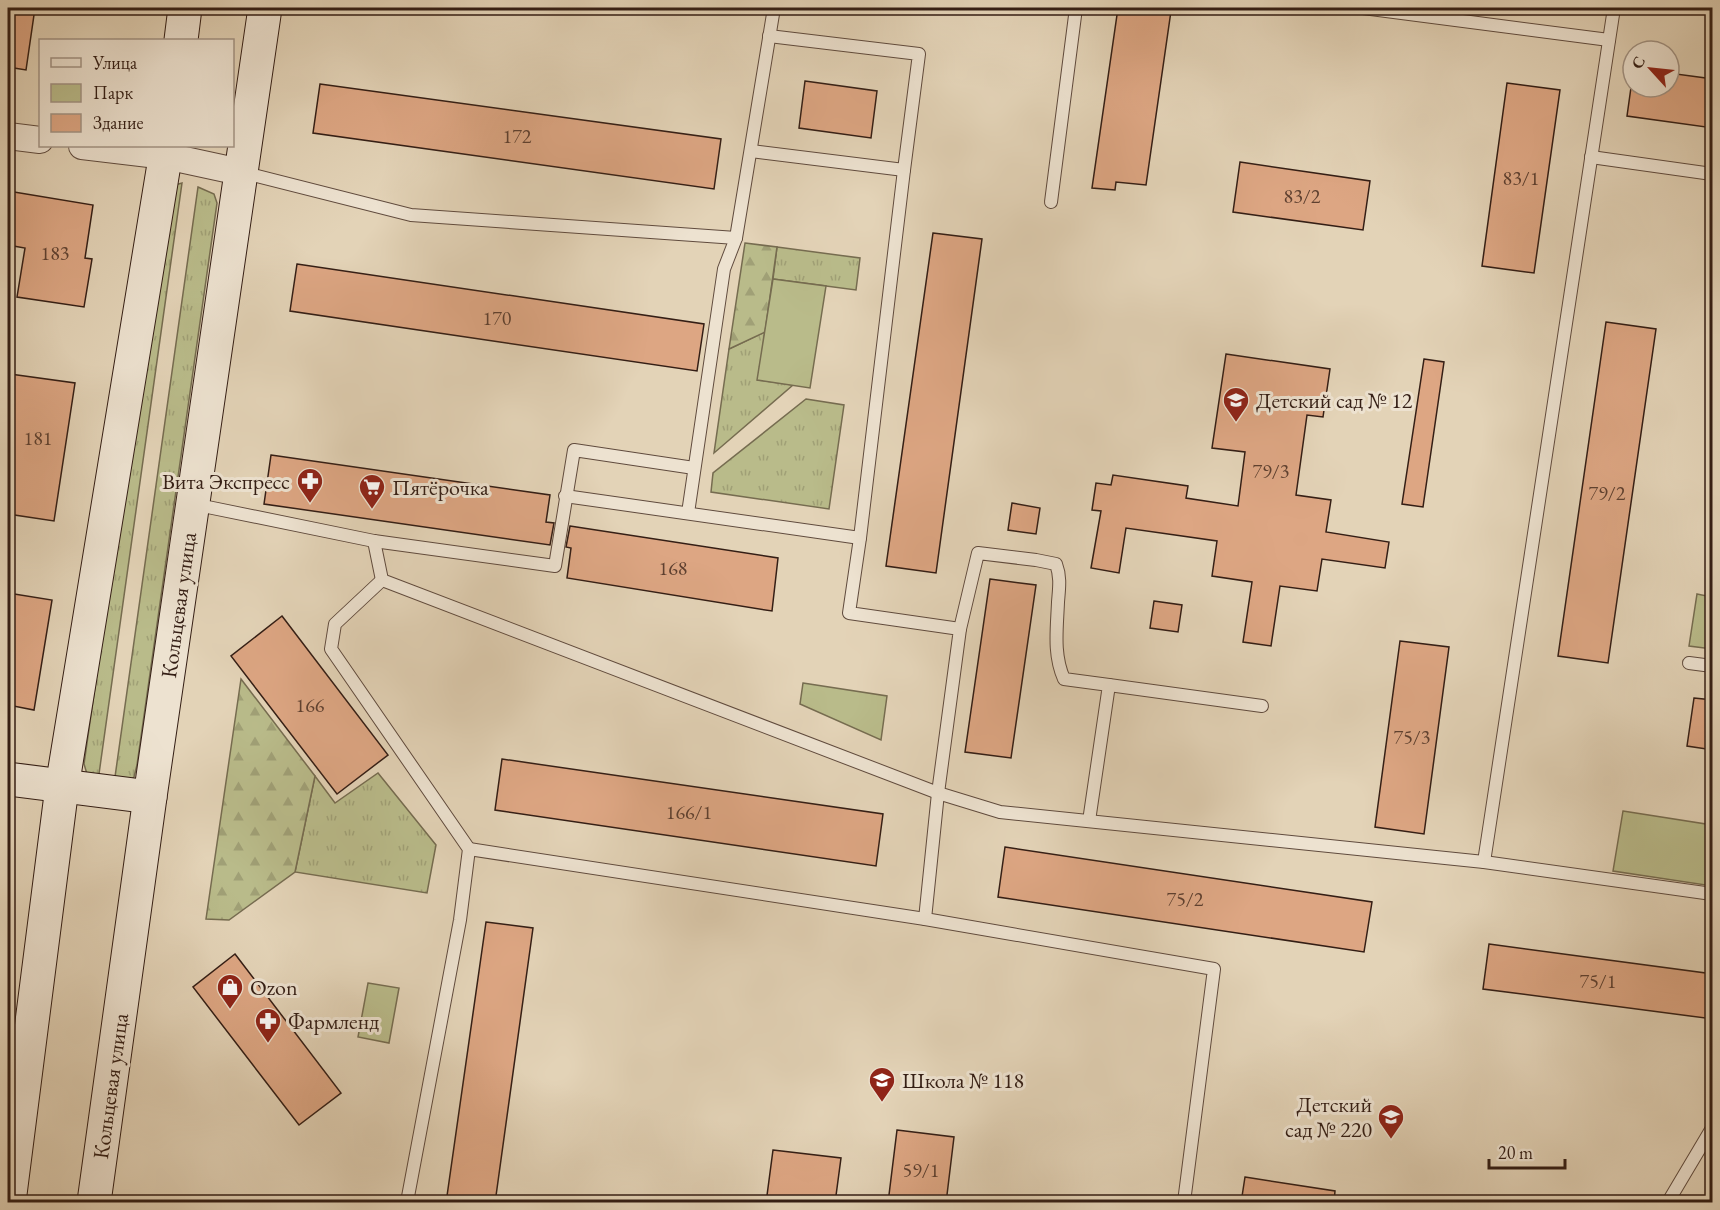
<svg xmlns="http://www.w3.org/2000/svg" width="1720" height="1210" font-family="'EB Garamond',serif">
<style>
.grass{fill:url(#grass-tufts);stroke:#766c50;stroke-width:1.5}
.forest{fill:url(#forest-firs);stroke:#766c50;stroke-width:1.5}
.green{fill:#b9bb8a;stroke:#766c50;stroke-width:1.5}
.building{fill:#dda683;stroke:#341e15;stroke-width:1.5}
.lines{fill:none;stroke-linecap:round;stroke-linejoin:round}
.lane-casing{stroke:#604b3e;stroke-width:14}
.street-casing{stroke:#604b3e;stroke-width:28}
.secondary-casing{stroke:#341e15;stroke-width:35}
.lane{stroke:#ede2d0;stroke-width:12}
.street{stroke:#ede2d0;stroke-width:26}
.secondary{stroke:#ede2d0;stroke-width:33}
.labels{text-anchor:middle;stroke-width:6;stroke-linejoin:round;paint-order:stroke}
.number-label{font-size:20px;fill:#5e4030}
.poi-label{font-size:22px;fill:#341e15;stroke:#ede2d0;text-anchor:start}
.street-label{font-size:22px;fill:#341e15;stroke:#ede2d0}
</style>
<defs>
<pattern id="grass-tufts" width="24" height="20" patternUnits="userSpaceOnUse" patternTransform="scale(1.5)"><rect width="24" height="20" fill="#b9bb8a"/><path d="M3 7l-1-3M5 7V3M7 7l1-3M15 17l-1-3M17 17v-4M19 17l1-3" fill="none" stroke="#a0a076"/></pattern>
<pattern id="forest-firs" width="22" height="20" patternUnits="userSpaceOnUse" patternTransform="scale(1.5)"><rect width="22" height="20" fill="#b9bb8a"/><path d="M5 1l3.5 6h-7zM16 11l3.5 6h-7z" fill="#a0a076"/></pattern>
</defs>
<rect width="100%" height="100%" fill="#e3d3b7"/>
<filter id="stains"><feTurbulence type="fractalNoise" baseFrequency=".00333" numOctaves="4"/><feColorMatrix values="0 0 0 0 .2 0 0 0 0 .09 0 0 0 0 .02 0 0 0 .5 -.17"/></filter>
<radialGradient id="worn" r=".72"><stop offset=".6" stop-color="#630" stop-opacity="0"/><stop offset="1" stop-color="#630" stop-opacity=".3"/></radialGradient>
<g class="grass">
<path d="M182,183L98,781L87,774L84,764L165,197L175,185Z"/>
<path d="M198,187L214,194L217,203L137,765L134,777L125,784H114Z"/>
<path d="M777,247L860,258L856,290L773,279Z"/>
<path d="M765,332L758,380L793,385L714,453L729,349Z"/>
<path d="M806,399L844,405L829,509L711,492L713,473Z"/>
<path d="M378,773L436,845L427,893L295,872L315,776L335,803Z"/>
</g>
<g class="forest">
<path d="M745,243L777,247L765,332L729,349Z"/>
<path d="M241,679L315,776L295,872L229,920L206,919Z"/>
</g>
<g class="green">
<path d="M773,279L826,286L810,388L757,380Z"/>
<path d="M1697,594L1712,597V649L1689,646Z"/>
<path d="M803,683L887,696L881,740L800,704Z"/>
<path d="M1623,811L1712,825V886L1613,871Z"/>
<path d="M368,983L399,988L389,1043L358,1037Z"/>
</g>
<g class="building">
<path d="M8,8H35L26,70L8,67Z"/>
<path d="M1118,8H1143L1142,9L1171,11L1146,185L1116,182L1115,190L1092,188Z"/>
<path d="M1633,73V87H1669V73L1713,79V128L1627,116Z"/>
<path d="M805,81L877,91L871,138L799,128Z"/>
<path d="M1507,83L1560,90L1534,273L1482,266Z"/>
<path d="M320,84L721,139L714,189L313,133Z"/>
<path d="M1240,162L1370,181L1363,230L1233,212Z"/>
<path d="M8,191L93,205L85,258L92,259L84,307L17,297L25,248L8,245Z"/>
<path d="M933,233L982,239L936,573L886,566Z"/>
<path d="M297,264L704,324L697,371L290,311Z"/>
<path d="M1606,322L1656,329L1608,663L1558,656Z"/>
<path d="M1226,354L1330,369L1323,417L1307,415L1296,495L1331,500L1326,532L1389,542L1385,568L1322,559L1317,591L1280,586L1271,646L1243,642L1252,582L1212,576L1217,541L1126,528L1119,573L1091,568L1101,511L1092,510L1096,483L1111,485L1113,475L1188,486L1186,498L1238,506L1245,452L1212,448Z"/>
<path d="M1424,359L1444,362L1423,507L1402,504Z"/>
<path d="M10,374L75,383L54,521L8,514V455L12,422L8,421V390Z"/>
<path d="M271,455L550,495L546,522L554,523L550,545L264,504Z"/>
<path d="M1012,503L1040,508L1036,534L1008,530Z"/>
<path d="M570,526L778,558L772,611L567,578L571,548L566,547Z"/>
<path d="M990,579L1036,585L1011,758L965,752Z"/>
<path d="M8,593L52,600L34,710L8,705Z"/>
<path d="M1154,601L1182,605L1178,632L1150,628Z"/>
<path d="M282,616L388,755L337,794L231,656Z"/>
<path d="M1400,641L1449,647L1424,834L1375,827Z"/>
<path d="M1694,698L1713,700V750L1687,746Z"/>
<path d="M502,759L883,814L876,866L495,810Z"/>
<path d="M1005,847L1372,902L1364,952L998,897Z"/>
<path d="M486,922L533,928L495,1203H446Z"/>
<path d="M1489,944L1713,974V1019L1483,989Z"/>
<path d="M235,954L341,1093L299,1125L193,987Z"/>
<path d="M897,1130L954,1137L946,1203H888Z"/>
<path d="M773,1150L841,1158L835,1203H766Z"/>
<path d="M1245,1177L1335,1191L1334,1203H1241Z"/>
</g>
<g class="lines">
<g class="lane-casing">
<g id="lane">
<path d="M1363,8L1609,40"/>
<path d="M751,151L904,170L919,54L769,36"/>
<path d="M1591,157L1712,174"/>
<path d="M241,172L411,215L736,238"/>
<path d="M1051,202L1076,8"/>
<path d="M565,496L860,538L904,170"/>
<path d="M193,504L374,541L382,580L938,793L1000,812L1484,862L1712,894"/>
<path d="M688,513L724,269L736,238L774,8"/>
<path d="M860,538L849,613L960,629L938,793L925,919L1214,969L1184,1202"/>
<path d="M374,541L555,566L574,450L694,468"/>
<path d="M382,580L335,624L331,649L469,849L460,920L407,1202"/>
<path d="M960,629L978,553L1036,560L1056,564C1061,577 1059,589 1058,602C1057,629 1053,654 1064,679L1109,685L1089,821"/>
<path d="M1689,663L1712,666"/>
<path d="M1109,685L1262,706"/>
<path d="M469,849L925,919"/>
<path d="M1484,862L1614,8"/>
<path d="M1668,1202L1712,1128"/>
</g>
</g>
<g class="street-casing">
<g id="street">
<path d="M8,136L40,140"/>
<path d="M82,146L166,156L240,172"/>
</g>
</g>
<g class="secondary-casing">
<g id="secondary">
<path d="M181,40L185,8"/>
<path d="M8,779L150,797"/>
<path d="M9,1202L62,787L167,146"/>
<path d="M94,1202L150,797L265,8"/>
</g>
</g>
<use href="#lane" class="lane"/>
<use href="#street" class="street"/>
<use href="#secondary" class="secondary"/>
</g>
<defs>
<g id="school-pin" transform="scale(1.35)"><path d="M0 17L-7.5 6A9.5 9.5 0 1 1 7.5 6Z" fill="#8f2418" stroke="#ede2d0"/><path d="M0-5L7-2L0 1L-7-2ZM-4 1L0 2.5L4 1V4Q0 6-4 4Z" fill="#fff"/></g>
<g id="pharmacy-pin" transform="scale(1.35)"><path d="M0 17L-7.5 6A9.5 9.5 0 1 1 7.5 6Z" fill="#8f2418" stroke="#ede2d0"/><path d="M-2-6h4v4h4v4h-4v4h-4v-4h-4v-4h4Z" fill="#fff"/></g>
<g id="supermarket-pin" transform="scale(1.35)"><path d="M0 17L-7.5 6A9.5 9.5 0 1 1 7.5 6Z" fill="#8f2418" stroke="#ede2d0"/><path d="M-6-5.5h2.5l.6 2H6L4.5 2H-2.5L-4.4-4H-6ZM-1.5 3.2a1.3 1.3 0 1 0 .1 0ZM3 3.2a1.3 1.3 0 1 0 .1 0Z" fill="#fff"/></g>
<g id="shop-pin" transform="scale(1.35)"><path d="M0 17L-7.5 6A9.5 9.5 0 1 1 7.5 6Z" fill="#8f2418" stroke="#ede2d0"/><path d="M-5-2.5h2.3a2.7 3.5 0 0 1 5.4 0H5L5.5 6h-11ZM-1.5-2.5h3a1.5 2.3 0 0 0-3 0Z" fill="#fff"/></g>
</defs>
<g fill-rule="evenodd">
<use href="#school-pin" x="1236" y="400"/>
<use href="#pharmacy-pin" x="310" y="481"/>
<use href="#supermarket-pin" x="372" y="487"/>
<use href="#shop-pin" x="230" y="987"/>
<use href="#pharmacy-pin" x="268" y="1021"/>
<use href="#school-pin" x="882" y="1080"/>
<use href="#school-pin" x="1391" y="1117"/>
</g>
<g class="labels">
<g class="number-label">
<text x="517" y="143">172</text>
<text x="1521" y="185">83/1</text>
<text x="1302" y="203">83/2</text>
<text x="55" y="260">183</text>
<text x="497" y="325">170</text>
<text x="38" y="445">181</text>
<text x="1271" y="478">79/3</text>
<text x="1607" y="500">79/2</text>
<text x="673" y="575">168</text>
<text x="310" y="712">166</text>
<text x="1412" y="744">75/3</text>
<text x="689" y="819">166/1</text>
<text x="1185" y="906">75/2</text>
<text x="1598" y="988">75/1</text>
<text x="921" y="1177">59/1</text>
</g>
<g class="poi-label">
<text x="1256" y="408">Детский сад № 12</text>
<text x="290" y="489" text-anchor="end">Вита Экспресс</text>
<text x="392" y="495">Пятёрочка</text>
<text x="250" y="995">Ozon</text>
<text x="288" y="1029">Фармленд</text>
<text x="902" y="1088">Школа № 118</text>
<text x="1372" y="1112" text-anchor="end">Детский<tspan x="1372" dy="25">сад № 220</tspan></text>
</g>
<g class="street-label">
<text transform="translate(178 605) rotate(-82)" y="8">Кольцевая улица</text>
<text transform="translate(110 1086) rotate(-82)" y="8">Кольцевая улица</text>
</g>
</g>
<rect width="1720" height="1210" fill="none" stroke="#e3d3b7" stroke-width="30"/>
<rect x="9" y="9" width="1702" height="1192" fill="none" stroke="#341e15" stroke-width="3"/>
<rect x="15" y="15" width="1690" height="1180" fill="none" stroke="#341e15" stroke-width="1.5"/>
<rect x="39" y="39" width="195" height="108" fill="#ede2d0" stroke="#a39485" stroke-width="1.5"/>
<rect x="51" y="58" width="30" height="9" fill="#ede2d0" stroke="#a39485" stroke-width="1.5"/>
<text x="93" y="69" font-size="18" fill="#341e15">Улица</text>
<rect x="51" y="84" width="30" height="18" fill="#b9bb8a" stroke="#a39485" stroke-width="1.5"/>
<text x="93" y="99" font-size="18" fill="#341e15">Парк</text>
<rect x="51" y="114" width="30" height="18" fill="#dda683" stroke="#a39485" stroke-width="1.5"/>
<text x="93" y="129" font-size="18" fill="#341e15">Здание</text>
<g transform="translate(1651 69) rotate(297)"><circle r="28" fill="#ede2d0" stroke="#a39485" stroke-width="1.5"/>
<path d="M0-4.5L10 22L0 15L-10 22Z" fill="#8f2418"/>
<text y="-9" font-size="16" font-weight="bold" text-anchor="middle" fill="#341e15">С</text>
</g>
<path d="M1489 1159v9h76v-9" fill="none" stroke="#341e15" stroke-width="3"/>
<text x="1498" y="1159" font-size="18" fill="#341e15" stroke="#ede2d0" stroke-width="4.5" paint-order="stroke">20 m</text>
<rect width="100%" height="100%" filter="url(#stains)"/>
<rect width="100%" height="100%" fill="url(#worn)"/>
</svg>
